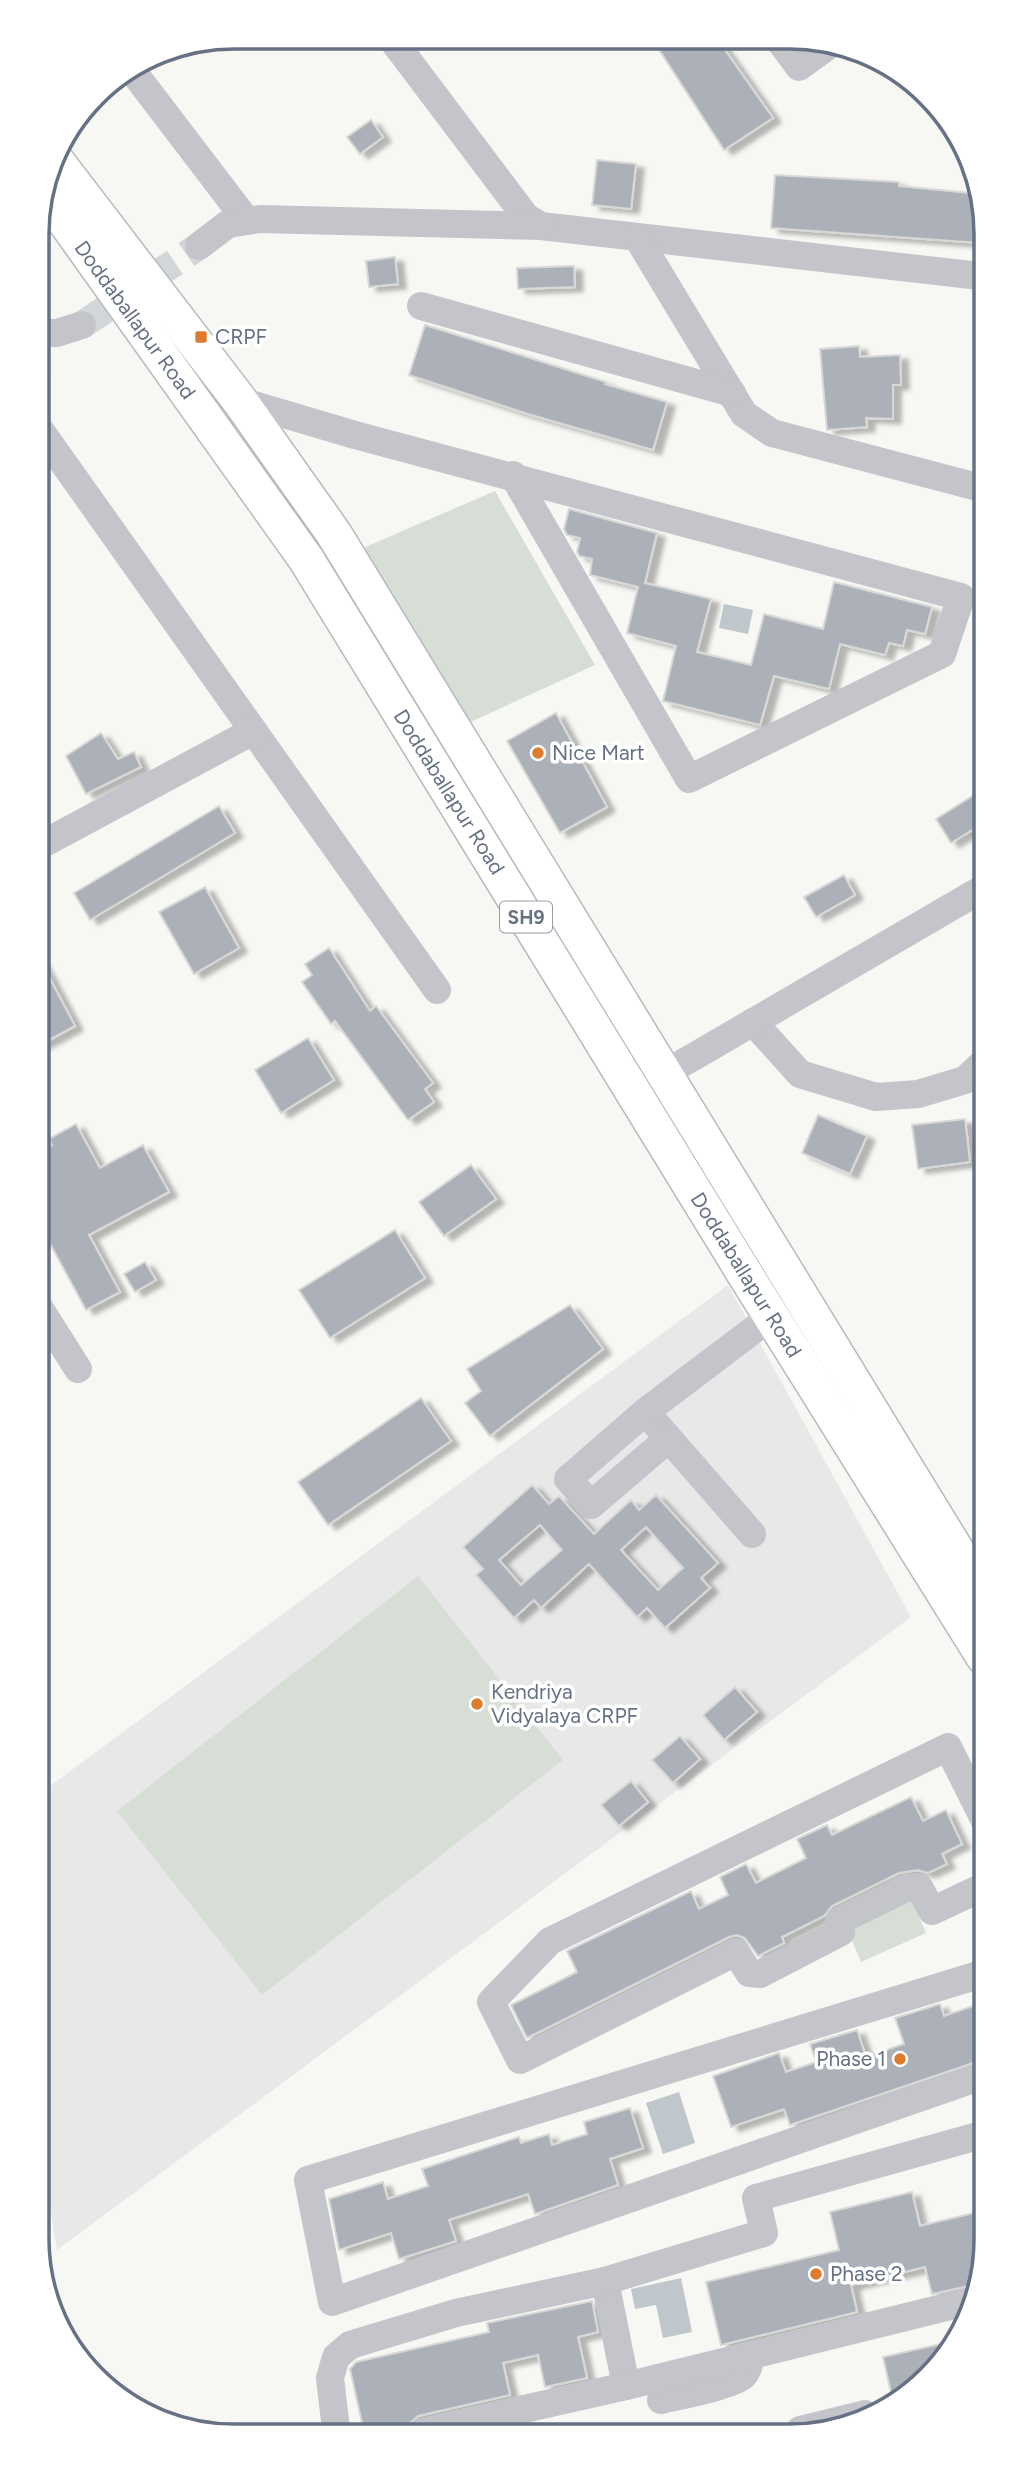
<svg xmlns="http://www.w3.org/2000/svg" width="1023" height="2473" font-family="Figtree,sans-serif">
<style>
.built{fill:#e8e8e8}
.green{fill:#d7ded6}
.water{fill:#bfc6cc}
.building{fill:#acb1b9;stroke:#d8d9d7;stroke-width:2;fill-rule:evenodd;filter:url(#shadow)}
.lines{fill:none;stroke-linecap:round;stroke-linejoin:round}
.minor-tunnel{stroke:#d3d6d8;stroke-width:28;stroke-dasharray:28 14;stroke-linecap:butt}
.major-casing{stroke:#b6b9be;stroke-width:38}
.minor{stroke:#c3c5ca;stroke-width:28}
.major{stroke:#fff;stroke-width:35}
.poi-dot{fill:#de7b2e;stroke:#fff;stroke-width:2.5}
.labels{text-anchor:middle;stroke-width:7;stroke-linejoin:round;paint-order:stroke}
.shield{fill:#fff;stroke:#959caa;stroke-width:2}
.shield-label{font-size:19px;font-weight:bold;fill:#677185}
.street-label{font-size:21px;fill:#677185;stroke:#fff}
.poi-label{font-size:21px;fill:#677185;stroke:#fff;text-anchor:start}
.rim{fill:none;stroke:#677185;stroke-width:3.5}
</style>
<defs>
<filter id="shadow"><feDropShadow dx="8" dy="4.5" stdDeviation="2" flood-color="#0004"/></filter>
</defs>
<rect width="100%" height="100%" fill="#f7f7f4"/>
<path class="built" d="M728,1285L911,1617L57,2250L43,2165L42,1792Z"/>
<g class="green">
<path d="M495,491L595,665L466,724L363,548Z"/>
<path d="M418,1576L563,1760L262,1995L117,1811Z"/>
<path d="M909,1894L926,1933L861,1962L844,1922Z"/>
</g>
<g class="water">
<path d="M724,604L753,610L748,634L719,628Z"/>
<path d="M679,2092L695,2143L663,2154L646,2103Z"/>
<path d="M681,2278L692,2332L663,2338L656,2305L635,2309L631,2289Z"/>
</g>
<g class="building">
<path d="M671,39L718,40L773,118L724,150L658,48Z"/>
<path d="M371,120L383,137L360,154L347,137Z"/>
<path d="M597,160L636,164L631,209L592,205Z"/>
<path d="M775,175L899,182V186L980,194V243L771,228Z"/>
<path d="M395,257L398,284L369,287L366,261Z"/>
<path d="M574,266L575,287L518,289L517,268Z"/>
<path d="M425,325L606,382L605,384L667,402L653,450L528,414L409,375Z"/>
<path d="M859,346L860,357L900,355L901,385H893V419L866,418L867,427L827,430L820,349Z"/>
<path d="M569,509L657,533L645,583L711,599L697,652L751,665L764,614L823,629L834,582L932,607L925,634L907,630L903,646L889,643L885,655L840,644L829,689L774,676L760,725L663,701L676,646L627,633L638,587L590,575L592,559L579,556L577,552L580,538L567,535L564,529Z"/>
<path d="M556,713L607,807L560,833L507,741Z"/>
<path d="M101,733L118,759L134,752L141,767L86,794L66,756Z"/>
<path d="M974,795L982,807V824L951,843L936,819Z"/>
<path d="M219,806L235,833L90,920L74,893Z"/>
<path d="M844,875L855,895L816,917L804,897Z"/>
<path d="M205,887L239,948L194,974L159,912Z"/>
<path d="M329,948L370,1011L376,1006L433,1083L425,1089L434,1102L408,1120L335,1021L331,1024L302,982L312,975L305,964Z"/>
<path d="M39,958L75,1026L40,1045V994Z"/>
<path d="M308,1038L334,1080L281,1113L255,1070Z"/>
<path d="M818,1115L867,1136L850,1174L802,1153Z"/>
<path d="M965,1119L970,1162L918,1169L912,1125Z"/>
<path d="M76,1124L100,1168L143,1145L169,1192L89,1235L120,1292L86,1310L40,1225V1152L52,1145L49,1139Z"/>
<path d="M471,1165L496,1199L444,1236L419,1202Z"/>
<path d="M395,1230L425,1278L330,1338L299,1290Z"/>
<path d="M145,1262L156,1280L135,1292L124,1274Z"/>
<path d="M570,1305L603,1349L490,1436L465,1403L481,1391L467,1369Z"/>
<path d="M421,1398L451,1441L328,1525L298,1482Z"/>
<path d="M532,1485L549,1504L559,1496L594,1534L631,1500L639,1510L656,1495L718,1563L701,1578L710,1588L665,1628L647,1608L637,1617L589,1564L541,1608L534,1600L514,1618L476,1575L483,1569L463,1547ZM540,1525L562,1550L521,1585L499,1560ZM646,1527L683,1568L658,1590L621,1550Z"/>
<path d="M735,1687L757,1712L724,1740L703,1715Z"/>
<path d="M680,1736L700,1759L673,1783L652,1760Z"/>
<path d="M631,1781L648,1802L619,1826L601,1805Z"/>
<path d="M911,1797L923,1821L946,1810L962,1844L942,1854L947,1864L928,1873L918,1870L899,1873L832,1906L824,1916L782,1937L784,1943L758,1956L745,1938L737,1935L729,1937L527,2038L511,2005L577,1972L567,1951L691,1891L699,1909L728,1895L720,1877L746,1864L756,1883L806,1858L797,1839L827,1825L832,1835Z"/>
<path d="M985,2002V2059L790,2125L784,2109L731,2127L713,2076L779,2053L786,2072L816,2062L810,2044L857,2030L866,2057L904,2044L895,2018L940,2004L944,2016Z"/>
<path d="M630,2108L643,2148L610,2159L618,2185L535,2214L528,2194L449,2220L456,2241L399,2259L391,2233L339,2250L329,2199L383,2182L388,2199L428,2186L422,2169L519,2137L521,2143L549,2134L552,2145L587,2134L584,2122Z"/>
<path d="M912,2192L920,2226L986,2210V2251L978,2284L932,2294L925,2267L851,2285L857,2312L721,2345L706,2282L839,2250L830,2212Z"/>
<path d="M592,2301L598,2332L578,2337L587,2378L545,2387L538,2355L503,2363L510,2395L418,2416L408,2425L364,2432L350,2369L356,2362L489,2332L487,2323Z"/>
<path d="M954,2341L938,2369L903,2390L891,2393L883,2357Z"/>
</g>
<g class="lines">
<path class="minor-tunnel" d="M82,325L199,246"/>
<g class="major-casing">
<g id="major">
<path d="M54,158L240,401L334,534L984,1596"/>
<path d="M45,193L306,559L743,1271L984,1657"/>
</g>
</g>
<g class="minor">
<path d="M391,38L526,217L541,226L980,276"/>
<path d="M779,40L799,67L832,43"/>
<path d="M131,69L247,221"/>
<path d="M637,237L744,414L772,433L981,488"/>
<path d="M199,246L228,224L260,219L541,226"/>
<path d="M421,306L732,393"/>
<path d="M38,333H57L82,325"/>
<path d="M240,401L355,435L961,597L942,654L689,779L513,475"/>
<path d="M38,427L437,990"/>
<path d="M39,846L253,731"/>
<path d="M753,1022L800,1074L876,1097L918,1094L965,1080L982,1064"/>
<path d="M664,1074L982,889"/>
<path d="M40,1309L78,1369"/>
<path d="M656,1424L752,1534"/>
<path d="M668,1439L591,1505L568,1479L645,1412L772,1316"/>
<path d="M985,1821L948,1747L550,1941L491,2002L520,2060L736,1952L749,1973L760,1974L841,1932L839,1921L906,1888L919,1887L932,1911L985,1886"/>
<path d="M985,1973L308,2180L332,2302L985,2075"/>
<path d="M605,2281L626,2386"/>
<path d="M661,2400C678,2396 732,2386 743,2376C749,2370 750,2363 750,2355"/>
<path d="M800,2430L865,2414"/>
<path d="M340,2432L336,2429L330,2378L336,2357L350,2345L456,2313L605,2281L764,2233L756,2198L985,2134"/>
<path d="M422,2432L626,2386L975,2300"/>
</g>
<use href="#major" class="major"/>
</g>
<g class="poi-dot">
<rect x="194" y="330" width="14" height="14" rx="3.5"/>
<circle cx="538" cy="753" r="7"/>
<circle cx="477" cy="1704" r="7"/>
<circle cx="900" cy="2059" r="7"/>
<circle cx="816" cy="2274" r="7"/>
</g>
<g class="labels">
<rect class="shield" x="500" y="901.5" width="52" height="31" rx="5"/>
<g class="shield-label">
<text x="526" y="924">SH9</text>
</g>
<g class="street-label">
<text transform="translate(135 320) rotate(54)" y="7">Doddaballapur Road</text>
<text transform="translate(449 792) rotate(58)" y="7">Doddaballapur Road</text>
<text transform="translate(746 1275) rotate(58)" y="7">Doddaballapur Road</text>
</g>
<g class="poi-label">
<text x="215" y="344">CRPF</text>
<text x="552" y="760">Nice Mart</text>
<text x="491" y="1699">Kendriya<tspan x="491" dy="24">Vidyalaya CRPF</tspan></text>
<text x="886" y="2066" text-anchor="end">Phase 1</text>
<text x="830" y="2281">Phase 2</text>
</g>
</g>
<path d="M0 0H1023V2473H0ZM234 49H789A185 185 0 0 1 974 234V2239A185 185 0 0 1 789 2424H234A185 185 0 0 1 49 2239V234A185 185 0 0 1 234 49Z" fill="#fff" fill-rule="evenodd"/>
<path class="rim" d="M234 49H789A185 185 0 0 1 974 234V2239A185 185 0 0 1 789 2424H234A185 185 0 0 1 49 2239V234A185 185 0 0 1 234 49Z"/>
</svg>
